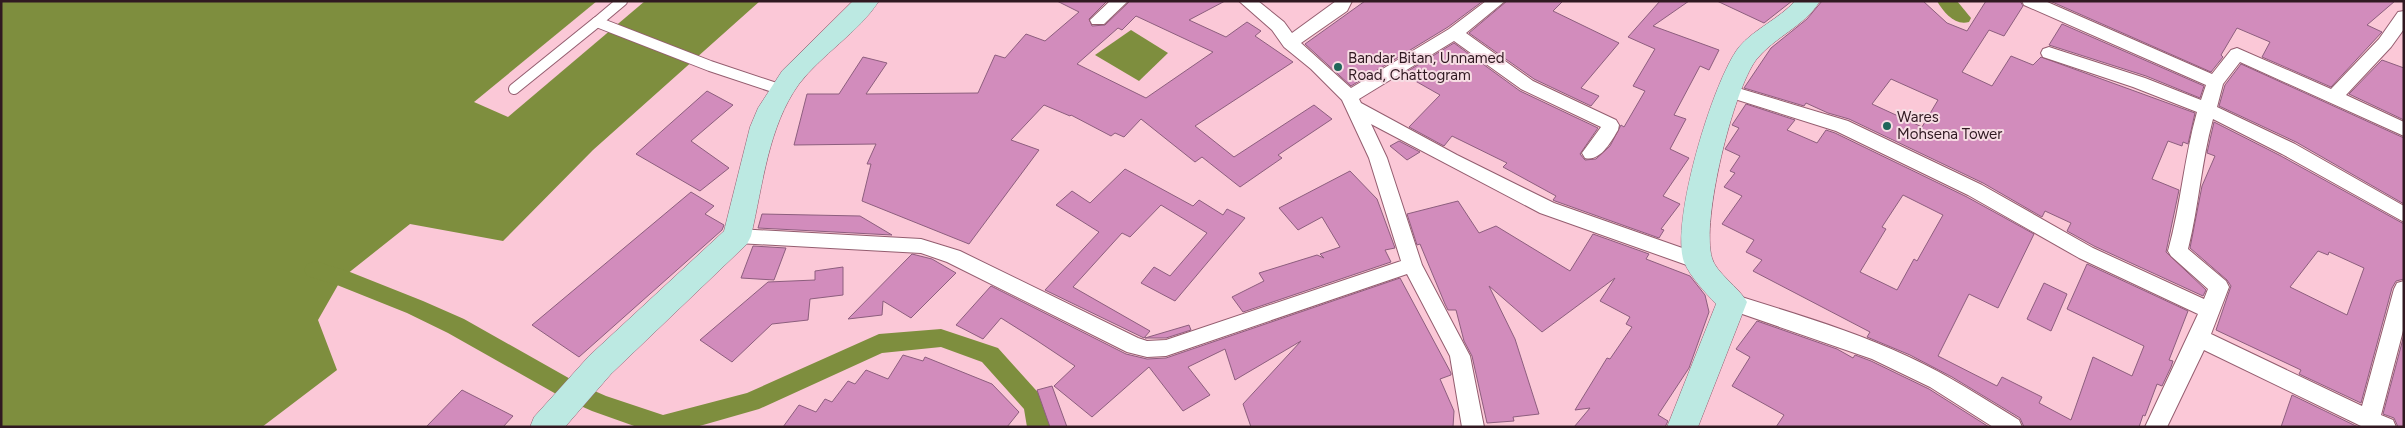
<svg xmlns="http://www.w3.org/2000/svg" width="2405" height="428" font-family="Figtree,sans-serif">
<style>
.water{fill:#7e8e3e}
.pier{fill:#fbc8d7}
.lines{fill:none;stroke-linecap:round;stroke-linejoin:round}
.canal{fill:#7e8e3e;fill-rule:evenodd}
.building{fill:#d28cbc;stroke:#8d5e7e;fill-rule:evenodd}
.lane-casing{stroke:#945d6f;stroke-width:12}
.street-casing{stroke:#945d6f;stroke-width:2}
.secondary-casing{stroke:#945d6f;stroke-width:1}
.lane{stroke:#fff;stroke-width:10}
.street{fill:#fff;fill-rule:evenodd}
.secondary{fill:#bce9e2;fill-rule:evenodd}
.poi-dot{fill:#1f665a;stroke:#f7dde4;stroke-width:2}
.labels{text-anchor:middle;stroke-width:4;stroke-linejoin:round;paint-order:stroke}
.poi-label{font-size:15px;fill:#301921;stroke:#f7dde4;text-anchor:start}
</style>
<rect width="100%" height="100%" fill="#fbc8d7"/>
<g class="water">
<path d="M1,1H760L593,150L503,241L410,224L342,278L318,320L337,370L262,427H1Z"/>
<path d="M1131,30L1168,53L1139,81L1095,55Z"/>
</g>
<path class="pier" d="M597,1H645L508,117L474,102Z"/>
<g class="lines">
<g class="canal">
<path d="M1937,1H1957L1971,18L1969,22C1955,26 1944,13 1937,1Z"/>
<path d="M315,261L350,272L423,301L464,319L581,385L606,396L663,415L747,393L879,334L941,329L998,348L1043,398L1051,427H1027L1024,409L982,362L941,347L882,353L759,409L696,427H637L592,411L565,399L448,333L407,313L337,285L307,276L304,270L307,264Z"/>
</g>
</g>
<g class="building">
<path d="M1057,1H1107L1089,19L1092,26L1105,25L1130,1H1225L1189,20L1226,37L1247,22L1261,31L1255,36L1293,62L1195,126L1234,157L1314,105L1332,119L1278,155L1282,158L1240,187L1202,157L1195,162L1141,119L1124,137L1115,133L1111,136L1071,115L1070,116L1044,105L1011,140L1039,150L969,244L862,201L871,164H867L876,144L794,145L807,94H839L863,57L887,63L866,94L978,93L995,55L1005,58L1026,34L1045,41L1079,12ZM1136,16L1213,52L1146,98L1077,64L1118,28L1122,30Z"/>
<path d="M1365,1H1483L1448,27L1351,86L1305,44Z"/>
<path d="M1507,1H1563L1553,11L1619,43L1581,88L1599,96L1591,106L1534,79L1469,33Z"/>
<path d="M1660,1H1689L1653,26L1719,50L1709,70L1700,66L1674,115L1686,119L1670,149L1689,158L1663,196L1680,204L1661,229L1664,230L1659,238L1555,201L1553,200L1556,196L1503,167L1507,163L1452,136L1444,146L1409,127L1440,95L1403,74L1454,43L1520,91L1598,128L1580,154L1585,160L1596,159L1610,146L1621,125L1624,127L1645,91L1633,86L1655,49L1628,37Z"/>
<path d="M1717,1H1792L1764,23Z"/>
<path d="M1822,1H1923L1947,23L1967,31L1986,1H2020L2023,6L2004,36L1989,30L1962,72L1992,86L2011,56L2033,65L2041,57L2195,113L2188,144L2183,142L2182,146L2168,141L2152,179L2179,190L2166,252L2206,290L2203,296L2094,246L2067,231L2071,223L2045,211L2042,217L1983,183L1849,119L1828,113L1806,103L1804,106L1744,88L1771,48L1807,19ZM1891,79L1938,100L1922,127L1872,104Z"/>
<path d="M2050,1H2395L2367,25L2382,32L2331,87L2262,57L2270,42L2237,28L2221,55L2223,57L2211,72Z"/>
<path d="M2062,24L2204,86L2200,98L2146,76L2049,45Z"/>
<path d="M2382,60L2404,68V120L2349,94Z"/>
<path d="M2241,64L2404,138V204L2296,142L2219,106L2225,85Z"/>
<path d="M707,91L733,105L691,141L729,168L700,191L636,154Z"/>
<path d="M1746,104L1795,120L1787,130L1817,143L1826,130L1835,133L1967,197L2034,234L1998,308L1969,294L1938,356L1997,386L2002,377L2042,397L2039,403L2071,420L2093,357L2132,376L2144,346L2067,309L2087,264L2188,311L2169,360L2173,361L2171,367L2162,386L2157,384L2145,416L2143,415L2139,427H2024L2020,418L1952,377L1910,355L1867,337L1870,332L1753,271L1762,260L1746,252L1754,240L1722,224L1742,196L1724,187L1735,173L1730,171L1740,156L1725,149L1739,128L1732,125ZM1903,195L1943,215L1917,261L1914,259L1897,290L1860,272L1886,229L1882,227Z"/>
<path d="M2214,122L2281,156L2404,224V279L2396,281L2392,288L2361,403L2299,374L2301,370L2216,330L2231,286L2227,280L2190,248L2202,186L2215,156L2207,153ZM2318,251L2328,255L2329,252L2364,268L2347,315L2290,287Z"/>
<path d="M1399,141L1420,152L1407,160L1390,146Z"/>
<path d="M1125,169L1193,206L1199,200L1223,215L1227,209L1245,218L1175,301L1141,283L1154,267L1170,276L1207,233L1161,205L1130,237L1122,233L1073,287L1150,331L1144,338L1045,290L1099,232L1056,205L1072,191L1090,203Z"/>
<path d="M1350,171L1377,199L1395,248L1385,250L1391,262L1243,312L1232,297L1264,281L1259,273L1317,255L1324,258L1320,254L1340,247L1322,217L1298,230L1279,208Z"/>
<path d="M691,192L714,206L705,214L724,225L722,230L579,357L532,325Z"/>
<path d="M1458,201L1479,233L1496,226L1570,271L1593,234L1649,254L1646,259L1690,276L1705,295L1709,312L1689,368L1658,415L1668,421L1665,427H1574L1590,408L1575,410L1607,358L1610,359L1632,327L1626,324L1630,317L1600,301L1615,278L1542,332L1489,286L1515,339L1539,414L1513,417L1514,421L1487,423L1472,356L1464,341L1456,310H1448L1445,304L1420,244L1417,245L1407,214Z"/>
<path d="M762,214L860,216L892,235L758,228Z"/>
<path d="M753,246L786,248L774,280L741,278Z"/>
<path d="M912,254L932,259L956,273L911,318L883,301L882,315L848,319Z"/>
<path d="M843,267V295L810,299L808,320L772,324L732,362L700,340L768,282L815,280V271Z"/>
<path d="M1400,278L1451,373V375L1440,379L1454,411L1453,427H1251L1243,404L1301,341L1235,380L1225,349L1188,367L1210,395L1183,411L1149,367L1092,417L1054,386L1075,366L1036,340L1001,318L983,339L956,325L991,286L1126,354L1147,359L1166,358Z"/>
<path d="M2044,283L2067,294L2051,331L2027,319Z"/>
<path d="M1757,321L1837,349L1853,358L1855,355L1871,361L1929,389L1989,427H1776L1784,415L1732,386L1750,357L1736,349Z"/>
<path d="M1189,325L1191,330L1166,338H1145Z"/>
<path d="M2404,335V427H2398L2394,418L2383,414Z"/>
<path d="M903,355L923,361L925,357L992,384L1019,412L1007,427H783L799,405L816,412L825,399L832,402L848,381L855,384L866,370L888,379Z"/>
<path d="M1052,386L1067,427H1050L1037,390Z"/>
<path d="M462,390L513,416L503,427H426Z"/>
<path d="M2292,395L2358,427H2281Z"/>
</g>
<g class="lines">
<g class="lane-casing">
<g id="lane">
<path d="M622,1L597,22L710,66L782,90"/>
<path d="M514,89L597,22"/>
</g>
</g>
<g class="street-casing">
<g id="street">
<path d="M1110,1H1128L1104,24H1092L1090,20Z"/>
<path d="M1239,1H1258L1284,22L1292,33L1336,1H1352L1347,11L1301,43L1351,88L1449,29L1486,1H1505L1466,33L1533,81L1616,120L1619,125L1618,130C1611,142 1600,162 1585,158L1582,153L1601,127L1521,89L1454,41L1359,99L1361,103L1457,155L1554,203L1705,256L1708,261L1705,266L1698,269L1540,213L1371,124L1387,158L1422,265L1470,356L1484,427H1462L1450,356L1407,274L1166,356L1147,357L1127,352L947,262L921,253L737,243L730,241L727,236L730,231L737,229L921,239L960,251L1138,338L1147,341L1166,340L1401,261L1369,158L1342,100L1311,69L1284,47L1272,30Z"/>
<path d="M2022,1H2045L2212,74L2231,50L2237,48L2331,89L2379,39L2398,12L2404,11V29L2391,47L2346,95L2404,122V136L2240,62L2223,84L2217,107L2295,144L2404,206V222L2282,154L2213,119C2201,162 2199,206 2188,249L2226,281L2229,287L2211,334L2362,406L2394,289L2397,283L2404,281V327L2381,415L2393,420L2396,427H2363L2204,350L2167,427H2145L2198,314L2079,258L1968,195L1836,131L1722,95L1719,91L1722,87L1728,85L1848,121L1982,185L2093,248L2204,299L2208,289L2171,256L2168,251C2181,205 2184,158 2197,112L2133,87L2043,57L2041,53L2043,49L2049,47L2055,49L2145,78L2201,100L2206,85L2024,5Z"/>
<path d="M1732,294C1792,313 1852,330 1909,357C1948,375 1983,398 2019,420L2022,427H1993L1930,387L1872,359L1725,308L1722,302L1725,296Z"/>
</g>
</g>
<g class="secondary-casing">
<g id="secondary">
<path d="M853,1H879C859,32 821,55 799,84C768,127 763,185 751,236L747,244L611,374L565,427H530L534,417L589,356L724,231L750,127L758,108L782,71Z"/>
<path d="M1795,1H1820C1804,27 1774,37 1756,60C1733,91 1701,221 1712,258C1716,273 1739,287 1747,302L1698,427H1667L1716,304C1705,292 1691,278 1684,262C1670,223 1713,80 1739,47C1754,29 1779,19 1795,1Z"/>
</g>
</g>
<use href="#lane" class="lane"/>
<use href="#street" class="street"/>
<use href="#secondary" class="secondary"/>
</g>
<g class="poi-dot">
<circle cx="1338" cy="67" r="5"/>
<circle cx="1887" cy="126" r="5"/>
</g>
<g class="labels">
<g class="poi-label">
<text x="1348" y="63">Bandar Bitan, Unnamed<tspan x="1348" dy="17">Road, Chattogram</tspan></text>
<text x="1897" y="122">Wares<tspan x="1897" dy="17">Mohsena Tower</tspan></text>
</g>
</g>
<rect width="2405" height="428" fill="none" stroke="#301921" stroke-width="5"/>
</svg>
